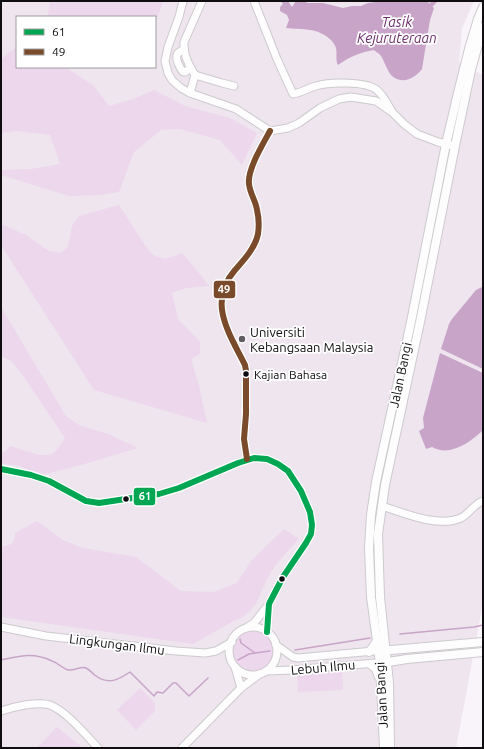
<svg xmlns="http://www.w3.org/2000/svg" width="484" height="749" font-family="Ubuntu,sans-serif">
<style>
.built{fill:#eee5ee;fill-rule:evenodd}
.green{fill:#edd7ec}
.water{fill:#c9a4c9}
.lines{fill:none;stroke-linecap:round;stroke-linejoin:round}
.stream{stroke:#c9a4c9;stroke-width:1.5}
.canal{stroke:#c9a4c9;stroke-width:4.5}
.minor-casing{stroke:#cdcacd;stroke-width:9}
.major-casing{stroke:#cdcacd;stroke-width:10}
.minor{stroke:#fefdfe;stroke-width:7}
.major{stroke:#fefdfe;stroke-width:8}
.bus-1-casing{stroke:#fff;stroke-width:9}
.bus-2-casing{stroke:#fff;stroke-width:9}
.bus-1{stroke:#00a651;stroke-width:6}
.bus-2{stroke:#7a4b2a;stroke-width:6}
.poi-dot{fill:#615e61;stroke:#fff;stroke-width:1.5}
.bus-dot{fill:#0f0d0f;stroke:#fff;stroke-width:1.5}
.labels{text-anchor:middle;stroke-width:3.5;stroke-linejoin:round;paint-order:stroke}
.bus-label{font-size:12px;fill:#0f0d0f;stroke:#fff;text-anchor:start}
.poi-label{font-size:13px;fill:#0f0d0f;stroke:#fff;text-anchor:start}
.street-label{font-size:13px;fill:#0f0d0f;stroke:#fff}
.water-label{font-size:14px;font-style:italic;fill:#6e2f6e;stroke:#fff}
.line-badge{stroke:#fff;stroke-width:1.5}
.badge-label{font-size:11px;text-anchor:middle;font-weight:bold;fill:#fff}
</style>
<rect width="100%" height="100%" fill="#f9f4f9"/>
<path class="built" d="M1,1H474L462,28L459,62L483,75V603L456,748H1ZM17,17H155V67H17Z"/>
<g class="green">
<path d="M50,1H163L155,25V17H46L48,14Z"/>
<path d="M17,47V67H68V69L93,85L109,106L133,99L154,90L185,106L230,118L257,133L242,165L220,140L180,129L161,130L134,152L119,192L100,195L69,196L1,175V170L31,169L60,164L50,135L17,131L1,133V59Z"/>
<path d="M119,205L144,244L153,255L165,259L182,253L190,262L209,286L186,288L172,293L178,319L188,329L200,342V354L191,359L199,386L207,423L94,390L1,245V224L26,235L49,251L61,253L68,247L72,226L79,216Z"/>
<path d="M1,307L66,416L79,425L108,434L138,448L81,465L41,475L19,466L1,463V453L6,451L10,446L39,455H49L52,454L58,449L65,438L22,374L11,361L1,356Z"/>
<path d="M37,521L63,540L83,548L136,557L181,591L213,592L237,583L251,561L284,529L299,539L285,554L275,566L266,581L256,604L249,612L243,617L230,623L193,644L1,617V547C11,545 15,544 15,533Z"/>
<circle cx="253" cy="651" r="20"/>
<path d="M342,672L343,690L298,692L297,674Z"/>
<path d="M140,688L155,703V711L136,730L117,710Z"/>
<path d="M57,727L83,748H37Z"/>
</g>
<g class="water">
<path d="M281,1H288L292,7L296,1H305L307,3H323L343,8L352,6H361L368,3L383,1H427L434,8L430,20L422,69C415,78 403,85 392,76C387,71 385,62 381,56C380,54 376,52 374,50C361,52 349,57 338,65L337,63C336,59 337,52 336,48C335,45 333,42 331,40C317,27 303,30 286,28L289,20L287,15L280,11V7L283,4Z"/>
<path d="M483,287V369L441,349L449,324L452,319L476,290L480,288Z"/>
<path d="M440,353L483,373V430C470,443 449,457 432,447L426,449L419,431L424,428L423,418Z"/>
</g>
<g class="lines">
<g class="stream">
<path d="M400,634L474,627L483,625"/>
<path d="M240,639L241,643L255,653L270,651"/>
<path d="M295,650L370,638"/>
<path d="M1,660C20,656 33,652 52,661C58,663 62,668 68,670C74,671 81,666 86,668C90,670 93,674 96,676C109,685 118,680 130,672L154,696L157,692L163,693L173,683H176L189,696L208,678"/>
<path d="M238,660L249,654L255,653"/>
</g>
<path class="canal" d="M431,5L435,1"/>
<g class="minor-casing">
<g id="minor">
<path d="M183,1L179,17L168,47L165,61L168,73L172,80L181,88L190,93L236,109L270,131L288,128L299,123L320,108L339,99L351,97L376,101L392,112L404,124L417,134L438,142L454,146"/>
<path d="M254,1L277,59L293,94C301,93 308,88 316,86C329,82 366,81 377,90C383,95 387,103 391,110"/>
<path d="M184,49C183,50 179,52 178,53C174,58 180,68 183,72H185L191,68"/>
<path d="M195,75L222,83L234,86"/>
<path d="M190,93L195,75C189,66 183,54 184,42L202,1"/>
<path d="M247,459L244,439L246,414V371L245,365C229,333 207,302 235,270C244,260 255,248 258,234C259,227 259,218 257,210C256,201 250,194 249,184C247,170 263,144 270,131"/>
<path d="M1,469L31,475L49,481L86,501L99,503L159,494L179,488L238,463L254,458L267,459L278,464L288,471L301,491L310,512L312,525L311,534L306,543L283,577L271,600L269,604L267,632"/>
<path d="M382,506C404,513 438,528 461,518C469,514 474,504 483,501"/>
<path d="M1,627L46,636L176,651L205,653L216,651L232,642"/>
<circle cx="253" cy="651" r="24"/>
<path d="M246,628L254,623L269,604"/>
<path d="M276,645L293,657L298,658L374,651"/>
<path d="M235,667L241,688"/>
<path d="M266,671L292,670L376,663"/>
<path d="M1,711C13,707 37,701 50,705C66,711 86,735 98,748"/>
<path d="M182,748L241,688L260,674"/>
</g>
</g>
<g class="major-casing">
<g id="major">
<path d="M380,651L483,642"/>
<path d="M369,652L373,647L377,641"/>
<path d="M382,663L407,659L483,652"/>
<path d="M370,664L376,669L379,677"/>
<path d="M384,748L380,663L371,597L369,547L371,515L376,482L411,322L446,144L459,89L469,49L478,19L483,7"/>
<path d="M390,748L389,683L380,597L378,534L385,485L420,322L456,141L471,70L483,27"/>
</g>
</g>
<use href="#minor" class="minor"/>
<use href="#major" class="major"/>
<g class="bus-1-casing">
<path id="bus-1" d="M1,469L31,475L49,481L86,501L99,503L159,494L179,488L238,463L254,458L267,459L278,464L288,471L301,491L310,512L312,525L311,534L306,543L283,577L271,600L269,604L267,632"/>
</g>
<g class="bus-2-casing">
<path id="bus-2" d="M247,459L244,439L246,414V371L245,365C229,333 207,302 235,270C244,260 255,248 258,234C259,227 259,218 257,210C256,201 250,194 249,184C247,170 263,144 270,131"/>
</g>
<use href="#bus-1" class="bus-1"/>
<use href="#bus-2" class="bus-2"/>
</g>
<circle class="poi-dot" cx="242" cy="339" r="4"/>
<g class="bus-dot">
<circle cx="246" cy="374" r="3.5"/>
<circle cx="126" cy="499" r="3.5"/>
<circle cx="282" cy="579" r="3.5"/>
</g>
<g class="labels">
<g class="bus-label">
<text x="254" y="379">Kajian Bahasa</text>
</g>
<g class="poi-label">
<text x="250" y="337">Universiti<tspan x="250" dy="15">Kebangsaan Malaysia</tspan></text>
</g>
<g class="street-label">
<text transform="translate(400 375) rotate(-78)" y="5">Jalan Bangi</text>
<text transform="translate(117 644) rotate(7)" y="5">Lingkungan Ilmu</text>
<text transform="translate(323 667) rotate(-5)" y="5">Lebuh Ilmu</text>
<text transform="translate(381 695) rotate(-93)" y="5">Jalan Bangi</text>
</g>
<g class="water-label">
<text x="397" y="27">Tasik<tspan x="397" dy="16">Kejuruteraan</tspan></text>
</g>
</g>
<g class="line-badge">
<rect x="213" y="280" width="23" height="19" rx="4" fill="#7a4b2a"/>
<rect x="133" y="487" width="23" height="19" rx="4" fill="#00a651"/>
</g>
<g class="badge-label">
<text x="224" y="293">49</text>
<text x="145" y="500">61</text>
</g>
<rect width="484" height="749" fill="none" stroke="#0f0d0f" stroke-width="4"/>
<rect x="16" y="16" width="140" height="52" fill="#ffffff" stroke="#9f9e9f"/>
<rect x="24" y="29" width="20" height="6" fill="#00a651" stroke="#9f9e9f"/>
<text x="52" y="36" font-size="12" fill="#0f0d0f">61</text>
<rect x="24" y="49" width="20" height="6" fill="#7a4b2a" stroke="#9f9e9f"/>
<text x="52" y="56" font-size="12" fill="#0f0d0f">49</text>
</svg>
